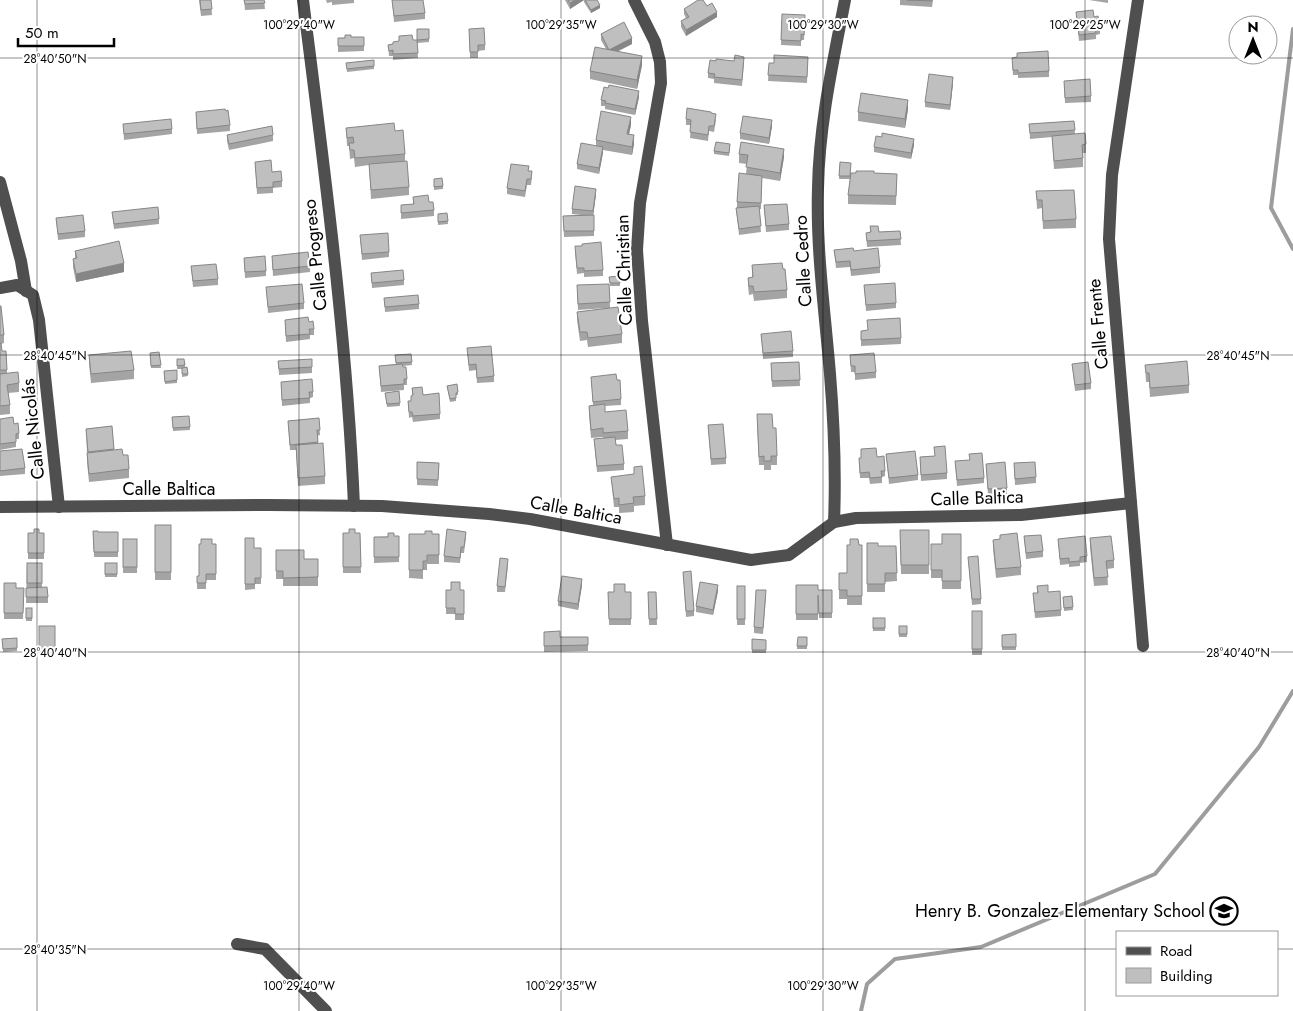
<svg xmlns="http://www.w3.org/2000/svg" width="1293" height="1011" font-family="Jost,sans-serif">
<style>
.lines{fill:none;stroke-linecap:round;stroke-linejoin:round}
.stream{stroke:#9d9d9d;stroke-width:4}
.minor{stroke:#4f4f4f;stroke-width:12}
.wall{fill:#a4a4a4}
.shaded-wall{fill:#868686}
.building{fill:#bfbfbf;stroke:#868686}
.ticks{fill:none;stroke:#000;stroke-width:1;stroke-opacity:0.45}
.labels{text-anchor:middle;stroke-width:4;stroke-linejoin:round;paint-order:stroke}
.street-label{font-size:18px;fill:#000;stroke:#fff}
.poi-label{font-size:18px;fill:#000;stroke:#fff;text-anchor:end}
.ticks-label{font-size:12px;text-anchor:middle;fill:#000;stroke:#fff;stroke-width:4;stroke-linejoin:round;paint-order:stroke}
</style>
<rect width="100%" height="100%" fill="#fff"/>
<g class="lines">
<g class="stream">
<path d="M1293,29L1271,208L1293,249"/>
<path d="M861,1011L867,984L895,959L981,947L1155,874L1259,747L1293,691"/>
</g>
<g class="minor">
<path d="M303,0C324,168 347,337 354,506"/>
<path d="M634,0L655,42L660,62L661,83L640,203L637,250L642,321L667,545"/>
<path d="M1138,0L1112,175L1109,239L1143,646"/>
<path d="M0,182L21,261L26,291"/>
<path d="M0,288L17,285L33,295L39,320L59,507"/>
<path d="M0,507L268,505L382,506L489,514L530,519L751,560L789,555L834,522L856,518L1021,515L1131,503"/>
<path d="M834,522C836,472 834,423 830,374C825,312 816,250 818,188C819,125 833,62 845,0"/>
<path d="M237,944L265,949L326,1011"/>
</g>
</g>
<g class="wall">
<path d="M199,0H211L212,15L201,16Z"/>
<path d="M244,0H264L265,9L245,10Z"/>
<path d="M326,0H354V3L332,5V2L327,3Z"/>
<path d="M392,0L425,13V19L394,22Z"/>
<path d="M565,0H584L570,9Z"/>
<path d="M584,0L600,8L591,13L584,2Z"/>
<path d="M900,0H933L932,7L900,5Z"/>
<path d="M1089,0H1108V3Z"/>
<path d="M707,6L717,17L686,36L681,27V21L686,18L684,14V9Z"/>
<path d="M1076,12L1094,17L1100,29V34L1096,35V39L1079,41Z"/>
<path d="M782,14L805,21L804,40H801V46L781,45Z"/>
<path d="M417,29H429V42L417,43Z"/>
<path d="M469,29L485,45V50L478,51V58H470Z"/>
<path d="M601,34L632,44L617,52L642,65L637,89L590,79V71L606,49L601,40Z"/>
<path d="M364,37V51L338,52V38Z"/>
<path d="M413,40H417L418,58L393,60V56H389L388,45Z"/>
<path d="M808,57L807,83L768,81L769,63H774Z"/>
<path d="M374,60V69L347,72L346,63Z"/>
<path d="M716,61L744,62L742,86L714,83V79L708,78V73Z"/>
<path d="M1012,63L1049,71V77L1018,78V75H1013Z"/>
<path d="M1064,81L1091,96V102L1065,103Z"/>
<path d="M953,83L950,110L925,107V102Z"/>
<path d="M639,97L635,115L605,109V106H601V100Z"/>
<path d="M908,109L905,128L858,121V112Z"/>
<path d="M196,112L230,125V131L197,134Z"/>
<path d="M711,113L716,120L714,132L709,131L708,141L690,138L691,125H686V119Z"/>
<path d="M1074,121L1075,134L1086,144V153H1083V167L1054,169L1052,137L1030,139L1029,124Z"/>
<path d="M123,124L172,129V134L124,140Z"/>
<path d="M631,125L629,134L634,144L632,155L603,150L599,174L577,169V164L596,146V140Z"/>
<path d="M772,126L769,144L740,139V133Z"/>
<path d="M346,128L395,131L405,154V161L409,187V195L371,199L369,165L355,167L354,158L350,159L349,146H347Z"/>
<path d="M227,135H273V141L229,150L227,141Z"/>
<path d="M914,145L911,159L874,152V147Z"/>
<path d="M730,147L729,156L714,154V151Z"/>
<path d="M739,154L784,157L780,181L762,178L761,209H759L761,232L739,235L736,208H741H737V202L746,174L747,164L739,163Z"/>
<path d="M255,162L282,181V187L273,188V193L257,194Z"/>
<path d="M840,162L851,173L897,174L896,205L848,204V195L850,179H839Z"/>
<path d="M532,177L531,185H527L525,197L507,194V188Z"/>
<path d="M434,182L443,186V189L434,190Z"/>
<path d="M1036,191L1076,219V228L1043,229L1042,208L1037,209Z"/>
<path d="M596,194L593,215H594V236L564,237L563,216L581,215L572,214V209Z"/>
<path d="M413,197L429,202L434,210V216L401,219V205L413,204Z"/>
<path d="M764,205L789,224V230L766,232Z"/>
<path d="M112,212L159,219V224L114,229Z"/>
<path d="M447,213L448,224L438,225V214Z"/>
<path d="M56,218L85,231V237L58,240Z"/>
<path d="M870,226L879,232L900,231L901,245L867,247L866,233L870,232Z"/>
<path d="M360,235L389,252V257L362,260Z"/>
<path d="M834,250L854,251L880,267V273L851,276L850,267L836,268Z"/>
<path d="M75,251L124,272L76,282L73,267V259L75,258Z"/>
<path d="M575,251L603,270V276L584,277V273L577,274Z"/>
<path d="M272,256L310,266V272L273,276Z"/>
<path d="M244,258L266,271V276L245,278Z"/>
<path d="M752,265L783,269L787,290V298L754,301L753,294L749,295L748,286V278L752,277Z"/>
<path d="M191,266L218,279V285L193,287Z"/>
<path d="M371,273L404,280V285L372,288Z"/>
<path d="M620,276V286H610L609,277Z"/>
<path d="M609,284L610,308L622,334V343L588,347L587,340L580,341L577,320V312L606,308L578,310L577,291Z"/>
<path d="M864,285L896,303V308L866,311Z"/>
<path d="M266,287L304,303V309L268,313Z"/>
<path d="M384,298L419,304V309L385,312Z"/>
<path d="M0,306L4,335V343L1,344L2,351H6L7,373L19,383V392L8,393L10,405V414L0,415Z"/>
<path d="M285,320L309,322L314,329V335H310V339L286,342Z"/>
<path d="M861,331L901,338V344L861,346Z"/>
<path d="M761,334L793,351V357L763,359Z"/>
<path d="M467,348L494,376V382L477,383L476,370L469,371Z"/>
<path d="M159,352L161,368H151L150,353Z"/>
<path d="M411,354L412,365L403,366L407,379V385H404V390L381,392L379,366L396,364L395,355Z"/>
<path d="M89,355L134,370V379L91,383L89,364Z"/>
<path d="M850,355L876,372V378L855,380V372H851Z"/>
<path d="M177,359H184L185,367H187L188,376L182,377V369H177Z"/>
<path d="M278,361L312,367V373L279,375Z"/>
<path d="M799,362L800,386L772,387L771,363Z"/>
<path d="M1072,364L1091,383V389L1075,391Z"/>
<path d="M1145,365L1189,385V393L1150,397L1149,382H1146Z"/>
<path d="M177,370V383L165,384L164,371Z"/>
<path d="M591,377L617,380L621,399V405L605,406V412L628,431V439L615,440L616,445L624,464V470L597,472L594,439L603,438V437L591,438L589,414V406L593,405Z"/>
<path d="M281,382L313,392V397L310,398V403L282,406Z"/>
<path d="M457,384L458,395H456V401L450,402L447,386Z"/>
<path d="M412,388L423,395L440,414V419L413,422L412,417L409,418L408,401H411L412,395Z"/>
<path d="M399,391L400,406L387,407L385,393Z"/>
<path d="M189,416L190,430L173,431L172,417Z"/>
<path d="M319,418L320,435L317,436L318,443L325,476V484L298,486L296,450H290L288,421Z"/>
<path d="M0,419L14,424L19,433V439H16V447L0,450Z"/>
<path d="M757,423L773,428L777,456V465H771V470H764V465H759Z"/>
<path d="M708,425L726,458V464L711,465Z"/>
<path d="M112,426L114,450L123,455L129,469V478L89,482L87,462V453L86,429Z"/>
<path d="M861,449L877,457L885,471V476L882,477V483L870,484L869,478H860L859,458H861Z"/>
<path d="M0,451L25,468V474L0,476Z"/>
<path d="M886,454L918,475V480L889,484Z"/>
<path d="M934,456L947,473V479L921,481L920,457Z"/>
<path d="M955,461L984,478V483L957,486Z"/>
<path d="M417,462L439,463L438,486L417,485Z"/>
<path d="M1014,463L1036,477V483L1015,485Z"/>
<path d="M986,464L1007,488V494L988,495Z"/>
<path d="M634,467L645,496V505L634,506V512L619,513V507H614L611,477L634,474Z"/>
<rect x="155" y="525" width="16" height="55"/>
<path d="M900,530H929V574H901Z"/>
<path d="M93,531L98,532H118V557H94Z"/>
<rect x="28" y="533" width="16" height="26"/>
<path d="M343,533H360L361,573H343Z"/>
<path d="M409,534H439V564H427V570H423V579L409,578Z"/>
<path d="M961,534V589H942V578H931V544H942Z"/>
<path d="M399,536V562L374,563V537Z"/>
<path d="M1024,536L1043,551V557L1026,559Z"/>
<path d="M466,537L464,553H461L460,563L444,562V556Z"/>
<path d="M245,538L254,548H261V584H255V589L245,590Z"/>
<path d="M1090,538L1114,560V568L1107,569L1108,585L1094,586L1090,547Z"/>
<rect x="123" y="539" width="14" height="34"/>
<path d="M1058,539L1087,556V562L1080,563V566L1069,567V564L1060,565Z"/>
<path d="M993,540L1021,567V575L996,578L993,548Z"/>
<path d="M867,543L878,546H896L897,581L885,582V592H867Z"/>
<path d="M212,544H216V580H206V589H197V576H199Z"/>
<path d="M859,545H862V605H847V599H839V573H847Z"/>
<path d="M276,550L304,559H318V586H283V579H276Z"/>
<path d="M968,557L981,599V604L972,605Z"/>
<path d="M27,563L42,583V587L48,597V603H26Z"/>
<rect x="105" y="563" width="12" height="14"/>
<path d="M508,565L505,592H497V586Z"/>
<path d="M683,572L694,611V616L686,617Z"/>
<path d="M4,583L16,588H24L23,619H4Z"/>
<path d="M582,585L578,610L558,606V601Z"/>
<path d="M796,585L818,590H832V618H819L818,601V620H796Z"/>
<rect x="737" y="586" width="8" height="39"/>
<path d="M1037,586L1048,592L1061,610V616L1035,618L1033,593H1037Z"/>
<path d="M446,590H464V620H455V614H446Z"/>
<path d="M718,591L713,615L696,612V606Z"/>
<path d="M608,592H631V625H609Z"/>
<path d="M648,592H656L657,625H649Z"/>
<path d="M766,596L763,634L754,633V627Z"/>
<path d="M1072,596L1073,610L1064,611L1063,597Z"/>
<rect x="26" y="608" width="6" height="13"/>
<rect x="972" y="611" width="10" height="44"/>
<rect x="873" y="618" width="12" height="13"/>
<rect x="39" y="626" width="16" height="29"/>
<rect x="899" y="626" width="8" height="11"/>
<path d="M544,632L560,637H588V651L544,652Z"/>
<path d="M1016,634V650H1002V635Z"/>
<path d="M807,637V649H797V646Z"/>
<path d="M17,638V651L3,652L2,639Z"/>
<path d="M752,639L766,640V653H752Z"/>
</g>
<g class="shaded-wall">
<path d="M575,0H584L570,9V3Z"/>
<path d="M600,5V8L591,13V10Z"/>
<path d="M717,12V17L686,36V30Z"/>
<path d="M632,38V44L609,55V50Z"/>
<path d="M642,56V65L637,89V80Z"/>
<path d="M953,77V83L950,110V105Z"/>
<path d="M639,91V97L635,115V109Z"/>
<path d="M908,100V109L905,128V119Z"/>
<path d="M631,117V125L627,143V134Z"/>
<path d="M772,120V126L769,144V138Z"/>
<path d="M634,135V144L632,155V147Z"/>
<path d="M914,139V145L911,159V153Z"/>
<path d="M603,147V153L599,174V168Z"/>
<path d="M784,149V157L780,181V173Z"/>
<path d="M596,189V194L593,217V211Z"/>
<path d="M124,263V272L76,282V274Z"/>
<path d="M582,579V585L578,610V604Z"/>
<path d="M718,585V591L713,615V610Z"/>
</g>
<g class="building">
<path d="M200,0H211L212,9L201,10Z"/>
<path d="M244,0H264L265,3L245,4Z"/>
<path d="M392,0H423L425,13L394,16Z"/>
<path d="M568,0H575L570,3Z"/>
<path d="M585,0H597L600,5L591,10Z"/>
<path d="M698,0H703L707,6L712,3L717,12L686,30L681,21L689,17L684,9Z"/>
<path d="M907,0H932V1Z"/>
<path d="M1093,10L1094,17L1098,16L1100,29H1095L1096,33L1079,35L1076,12Z"/>
<path d="M782,14L805,15L804,35L801,34V41L781,40Z"/>
<path d="M624,22L632,38L609,50L601,34Z"/>
<path d="M484,28L485,45H478V52H470L469,29Z"/>
<path d="M417,29H429V39L417,40Z"/>
<path d="M345,35H351V37H364V46H338V38H345Z"/>
<path d="M412,35L413,40H417L418,53L393,54V50L389,51L388,45L393,44V42L399,41V36Z"/>
<path d="M595,47L642,56L637,80L590,71Z"/>
<path d="M1048,51L1049,71L1018,73V70H1013L1012,58L1017,57V53Z"/>
<path d="M735,55L744,57L742,80L714,77L715,74L708,73L710,60L716,61V59L734,61Z"/>
<path d="M774,55L808,57L807,77L768,75L769,63H774Z"/>
<path d="M374,60V66L347,69L346,63Z"/>
<path d="M929,74L953,77L950,105L925,102Z"/>
<path d="M1090,79L1091,96L1065,98L1064,81Z"/>
<path d="M609,85L639,91L635,109L605,103L606,101L601,100L604,87L608,88Z"/>
<path d="M861,93L908,100L905,119L858,112Z"/>
<path d="M687,108L711,112V113L716,114L714,126H709L708,135L690,132L691,120L686,119Z"/>
<path d="M225,109L226,111L228,110L230,125L197,129L196,112Z"/>
<path d="M601,111L631,117L627,134L634,135L632,147L596,140Z"/>
<path d="M743,116L772,120L769,138L740,133Z"/>
<path d="M171,119L172,129L124,134L123,124Z"/>
<path d="M1074,121L1075,130L1030,133L1029,124Z"/>
<path d="M394,123L395,131L403,130L405,154L355,158L354,150H350L349,143H354L353,137L347,138L346,128Z"/>
<path d="M272,126L273,135L229,144L227,135Z"/>
<path d="M882,133L914,139L911,153L874,147L876,136L882,137Z"/>
<path d="M1085,133L1086,144L1082,145L1083,158L1054,161L1052,136Z"/>
<path d="M716,142L730,144L729,153L714,151Z"/>
<path d="M741,142L784,149L780,173L746,167L748,155L739,154Z"/>
<path d="M581,143L603,147L599,168L577,164Z"/>
<path d="M271,160L272,172L281,171L282,181L273,182V187L257,188L255,162Z"/>
<path d="M407,161L409,187L371,190L369,164Z"/>
<path d="M840,162L851,163L850,176H839Z"/>
<path d="M511,164L529,166L528,171H532L531,179H527L525,191L507,188Z"/>
<path d="M856,171H874V173L897,174L896,196L848,195L851,173H856Z"/>
<path d="M739,173L762,176L761,203L737,202Z"/>
<path d="M442,178L443,186L434,187V179Z"/>
<path d="M575,186L596,189L593,211L572,209Z"/>
<path d="M1074,190L1076,219L1043,221L1042,200H1037L1036,191Z"/>
<path d="M428,195L429,202H433L434,210L401,213V205L414,204L413,197Z"/>
<path d="M787,204L789,224L766,226L764,205Z"/>
<path d="M759,206L761,226L739,229L736,208Z"/>
<path d="M158,207L159,219L114,224L112,212Z"/>
<path d="M447,213L448,221L438,222V214Z"/>
<path d="M83,215L85,231L58,234L56,218Z"/>
<path d="M594,215V231H564L563,216Z"/>
<path d="M870,226H878L879,232L900,231L901,239L867,241L866,233L871,232Z"/>
<path d="M388,233L389,252L362,254L360,235Z"/>
<path d="M119,241L124,263L76,274L73,259L77,258L75,251Z"/>
<path d="M601,242L603,270L584,271V268H577L575,246H582V244Z"/>
<path d="M853,248L854,251L878,248L880,267L851,270L850,261L836,262L834,250Z"/>
<path d="M308,252L310,266L273,270L272,256Z"/>
<path d="M265,256L266,271L245,272L244,258Z"/>
<path d="M782,263L783,269H785L787,290L754,292L753,286H749L748,278L753,277L752,265Z"/>
<path d="M216,264L218,279L193,281L191,266Z"/>
<path d="M403,270L404,280L372,283L371,273Z"/>
<path d="M620,276V283H610L609,277Z"/>
<path d="M895,283L896,303L866,305L864,285Z"/>
<path d="M302,284L304,303L268,307L266,287Z"/>
<path d="M609,284L610,302L578,304L577,285Z"/>
<path d="M418,295L419,304L385,307L384,298Z"/>
<path d="M0,306H1L4,335H0Z"/>
<path d="M618,307L622,334L588,338L587,332H580L577,312Z"/>
<path d="M308,317L309,322L313,321L314,329H309L310,334L286,336L285,320Z"/>
<path d="M900,318L901,338L861,340V331L868,330L867,320Z"/>
<path d="M791,331L793,351L763,353L761,334Z"/>
<path d="M0,343H1L2,351H6L7,370H0Z"/>
<path d="M491,346L494,376L477,378L476,364L469,365L467,348Z"/>
<path d="M131,351L134,370L91,374L89,355Z"/>
<path d="M159,352L161,365L151,366L150,353Z"/>
<path d="M874,353L876,372L855,374V366H851L850,355Z"/>
<path d="M411,354L412,362L396,363L395,355Z"/>
<path d="M177,359H184L185,365L177,366Z"/>
<path d="M312,359V367L279,369L278,361Z"/>
<path d="M1187,361L1189,385L1150,388L1149,373H1146L1145,365Z"/>
<path d="M799,362L800,380L772,381L771,363Z"/>
<path d="M1088,362L1091,383L1075,385L1072,364Z"/>
<path d="M402,364L403,367H406L407,379H404V384L381,386L379,366Z"/>
<path d="M187,367L188,374H182V368Z"/>
<path d="M177,370V380L165,382L164,371Z"/>
<path d="M18,372L19,383L7,385L10,405L0,406V374Z"/>
<path d="M616,374L617,380H620L621,399L593,402L591,377Z"/>
<path d="M312,379L313,392H309L310,398L282,400L281,382Z"/>
<path d="M457,384L458,392L456,393V398L450,399L447,386Z"/>
<path d="M422,387L423,395L439,393L440,414L413,416L412,412H409L408,401H411V396L413,395L412,388Z"/>
<path d="M399,391L400,403L387,404L385,393Z"/>
<path d="M605,404V412L626,410L628,431L603,433V428L591,430L589,406Z"/>
<path d="M757,414H772L773,428H776L777,456H771V461H764V456L759,457Z"/>
<path d="M189,416L190,427L173,428L172,417Z"/>
<path d="M13,417L14,424L18,423L19,433L16,434V442L0,444V419Z"/>
<path d="M319,418L320,430H317L318,442L290,445L288,421Z"/>
<path d="M723,424L726,458L711,459L708,425Z"/>
<path d="M112,426L114,449L88,452L86,429Z"/>
<path d="M615,437L616,445H622L624,464L597,466L594,439Z"/>
<path d="M323,443L325,476L298,478L296,445Z"/>
<path d="M945,446L947,473L921,475L920,457L935,456L934,447Z"/>
<path d="M876,448L877,457L884,456L885,471H881L882,477L870,478L869,472L860,473L859,458H861V449Z"/>
<path d="M22,449L25,468L0,471V451Z"/>
<path d="M122,449L123,455H128L129,469L89,474L87,453Z"/>
<path d="M915,451L918,475L889,478L886,454Z"/>
<path d="M982,453L984,478L957,480L955,461L970,460L969,454Z"/>
<path d="M417,462L439,463L438,480L417,479Z"/>
<path d="M1005,462L1007,488L988,489L986,464Z"/>
<path d="M1035,462L1036,477L1015,479L1014,463Z"/>
<path d="M642,466L645,496L633,497L634,503L619,505V498L614,499L611,477L634,474V467Z"/>
<rect x="155" y="525" width="16" height="47"/>
<path d="M34,529H39V533H44V553H28V533H34Z"/>
<path d="M349,529H355V533H360L361,567H343V533H349Z"/>
<path d="M447,529L466,532L464,547H461L460,558L444,556Z"/>
<path d="M900,530H929V565H901Z"/>
<path d="M93,531H98V532H118V552H94Z"/>
<path d="M425,531H432V534H439V555H427V561H423V570H409V534H425Z"/>
<path d="M388,533H394V536H399V557H374V537H388Z"/>
<path d="M1017,533L1021,567L996,569L993,540L1000,539V535Z"/>
<path d="M942,534H961V581H942V570H931V544H942Z"/>
<path d="M1041,535L1043,551L1026,553L1024,536Z"/>
<path d="M1085,536L1087,556L1080,557V561L1069,562V558L1060,559L1058,539Z"/>
<path d="M1111,536L1114,560L1106,561L1108,577L1094,578L1090,538Z"/>
<path d="M245,538H254V548H261V578H255V584H245Z"/>
<rect x="123" y="539" width="14" height="28"/>
<path d="M201,539H212V544H216V574H206V583H197V576H199V544H201Z"/>
<path d="M850,539H858L859,545H862V596H847V590H839V573H847V545H850Z"/>
<path d="M867,543H878V546H896L897,573H885V584H867Z"/>
<path d="M276,550H304V559H318V577L283,578V571H276Z"/>
<path d="M978,556L981,599H972L968,557Z"/>
<path d="M500,558L508,559L505,587L497,586Z"/>
<rect x="27" y="563" width="15" height="20"/>
<rect x="105" y="563" width="12" height="11"/>
<path d="M691,571L694,611H686L683,572Z"/>
<path d="M562,576L582,579L578,604L558,601Z"/>
<path d="M451,582H460V590H464V614H455V608H446V590H451Z"/>
<path d="M700,582L718,585L713,610L696,606Z"/>
<path d="M4,583H16V588H24L23,613H4Z"/>
<path d="M614,584H625V592H631V619H609L608,592H614Z"/>
<path d="M796,585H818V590H832V613H819L818,595V614H796Z"/>
<path d="M1048,585V592L1060,591L1061,610L1035,612L1033,593H1038L1037,586Z"/>
<rect x="737" y="586" width="8" height="33"/>
<path d="M47,587L48,597H26V588Z"/>
<path d="M756,590H766L763,628L754,627Z"/>
<path d="M648,592H656L657,619H649Z"/>
<path d="M1072,596L1073,607L1064,608L1063,597Z"/>
<rect x="26" y="608" width="6" height="10"/>
<rect x="972" y="611" width="10" height="38"/>
<rect x="873" y="618" width="12" height="10"/>
<rect x="39" y="626" width="16" height="23"/>
<rect x="899" y="626" width="8" height="8"/>
<path d="M560,631V637H588V645L544,646V632Z"/>
<path d="M1016,634V647H1002V635Z"/>
<path d="M798,637H807V646H797Z"/>
<path d="M17,638V648L3,649L2,639Z"/>
<path d="M752,639L766,640V650H752Z"/>
</g>
<path class="ticks" d="M37,0V1011M299,0V1011M561,0V1011M823,0V1011M1085,0V1011M0,58H1293M0,355H1293M0,652H1293M0,949H1117M1277,949H1293"/>
<defs>
<g id="school-ring" transform="scale(1.4375)"><circle r="9.5" fill="#fff" stroke="#000" stroke-width="1.5"/><path d="M0-5L7-2L0 1L-7-2ZM-4 1L0 2.5L4 1V4Q0 6-4 4Z" fill="#000"/></g>
</defs>
<g fill-rule="evenodd">
<use href="#school-ring" x="1224" y="911"/>
</g>
<g class="labels">
<g class="street-label">
<text transform="translate(315 255) rotate(-96)" y="6">Calle Progreso</text>
<text transform="translate(803 261) rotate(-93)" y="6">Calle Cedro</text>
<text transform="translate(624 270) rotate(-92)" y="6">Calle Christian</text>
<text transform="translate(1098 324) rotate(-95)" y="6">Calle Frente</text>
<text transform="translate(33 429) rotate(-96)" y="6">Calle Nicolás</text>
<text x="169" y="495">Calle Baltica</text>
<text transform="translate(977 498) rotate(-2)" y="6">Calle Baltica</text>
<text transform="translate(576 510) rotate(10)" y="6">Calle Baltica</text>
</g>
<g class="poi-label">
<text x="1205" y="917">Henry B. Gonzalez Elementary School</text>
</g>
</g>
<g class="ticks-label">
<text x="299" y="29">100°29'40"W</text>
<text x="561" y="29">100°29'35"W</text>
<text x="823" y="29">100°29'30"W</text>
<text x="1085" y="29">100°29'25"W</text>
<text x="55" y="63">28°40'50"N</text>
<text x="55" y="360">28°40'45"N</text>
<text x="1238" y="360">28°40'45"N</text>
<text x="55" y="657">28°40'40"N</text>
<text x="1238" y="657">28°40'40"N</text>
<text x="55" y="954">28°40'35"N</text>
<text x="299" y="990">100°29'40"W</text>
<text x="561" y="990">100°29'35"W</text>
<text x="823" y="990">100°29'30"W</text>
</g>
<rect x="1116" y="931" width="162" height="65" fill="#ffffff" stroke="#999999"/>
<rect x="1126" y="947" width="25" height="8" fill="#4f4f4f" stroke="#999999"/>
<text x="1160" y="956" font-size="15" fill="#000000">Road</text>
<rect x="1126" y="968" width="25" height="15" fill="#bfbfbf" stroke="#999999"/>
<text x="1160" y="981" font-size="15" fill="#000000">Building</text>
<g transform="translate(1253 40)"><circle r="24" fill="#ffffff" stroke="#999999"/>
<path d="M0-4L9 19L0 12L-9 19Z" fill="#000000"/>
<text y="-8" font-size="14" font-weight="bold" text-anchor="middle" fill="#000000">N</text>
</g>
<path d="M18 38v8h96v-8" fill="none" stroke="#000000" stroke-width="2.5"/>
<text x="25" y="38" font-size="15" fill="#000000" stroke="#ffffff" stroke-width="4" paint-order="stroke">50 m</text>
</svg>
